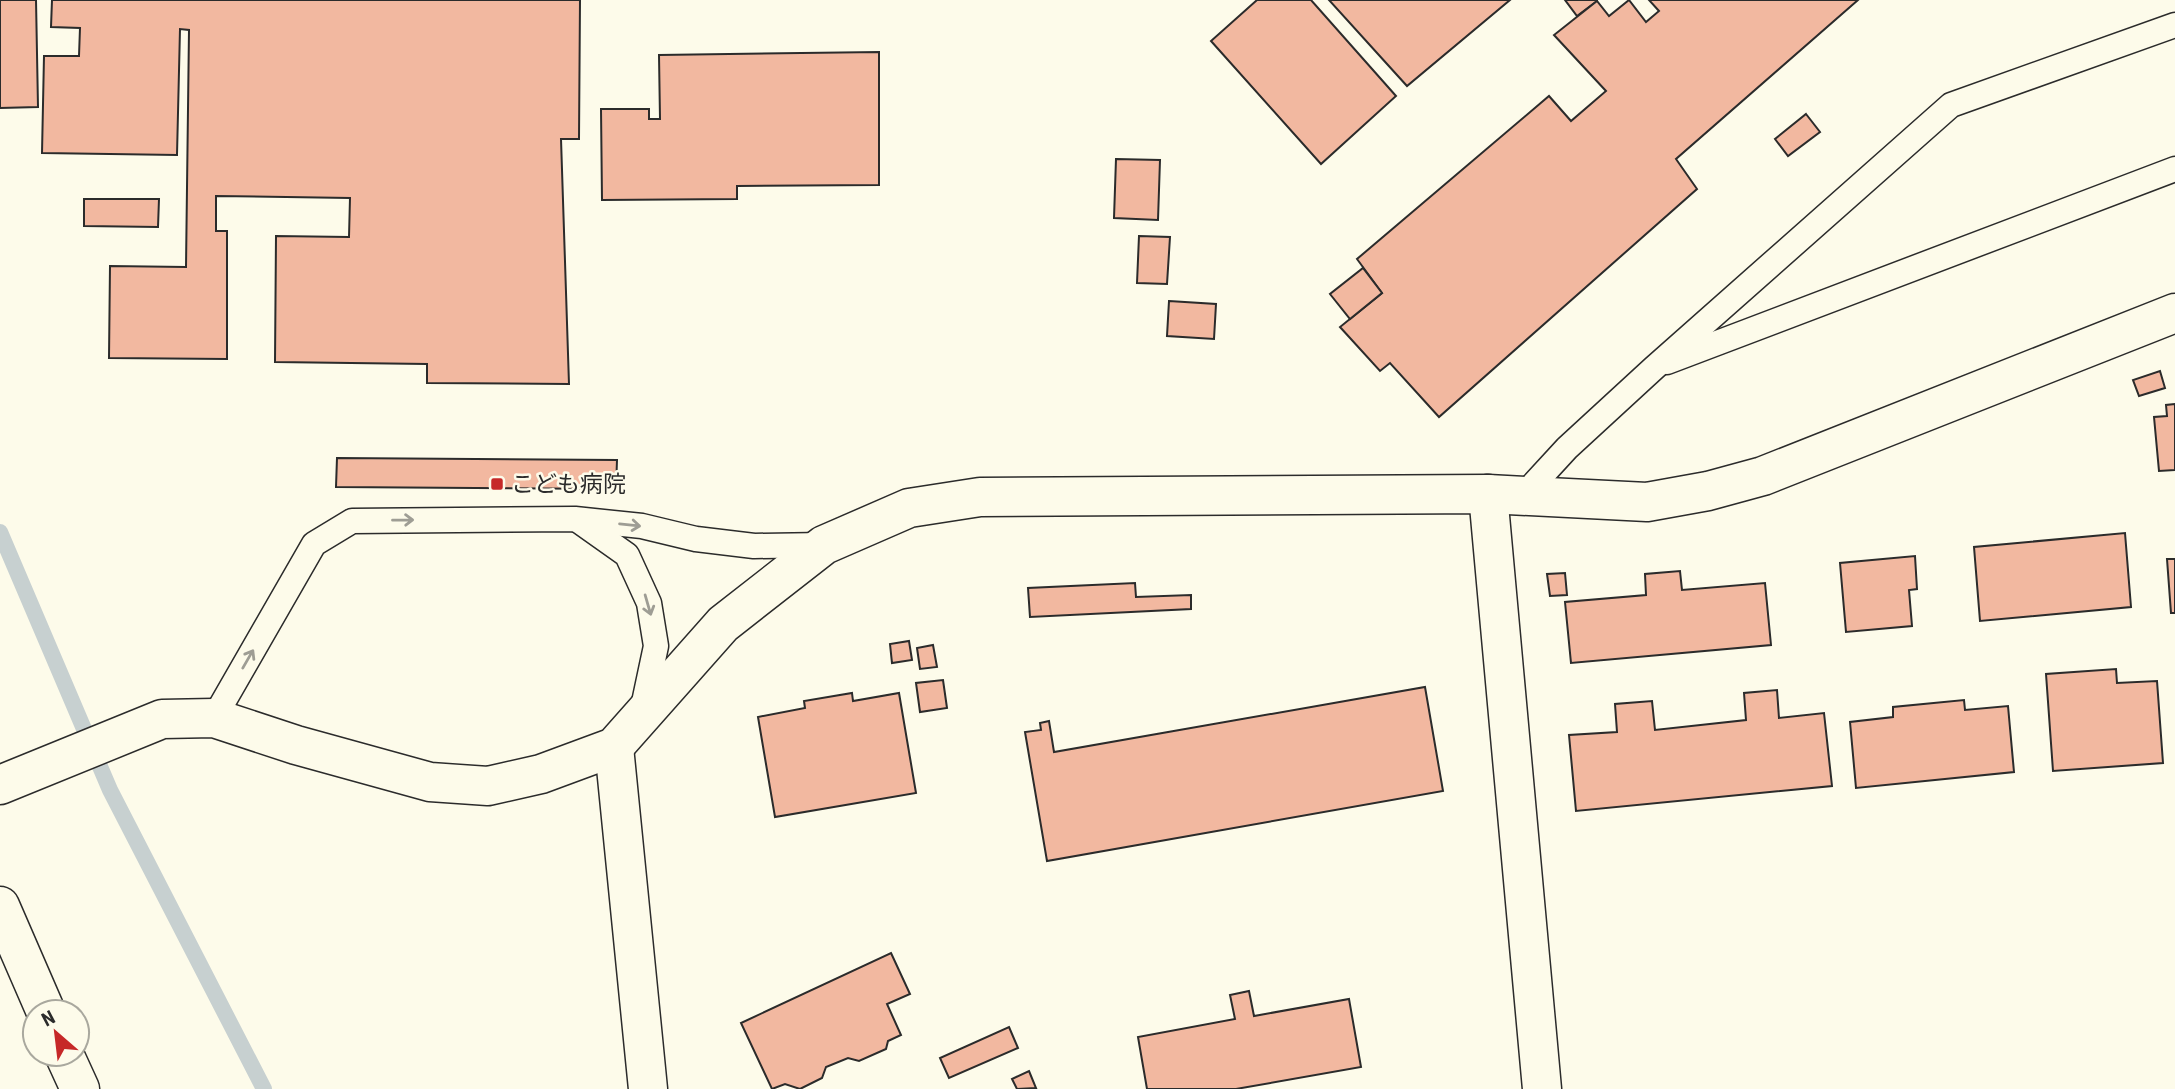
<svg xmlns="http://www.w3.org/2000/svg" width="2175" height="1089" font-family="'Roboto Condensed','Noto Sans JP',sans-serif">
<style>
.lines{fill:none;stroke-linecap:round;stroke-linejoin:round}
.stream{stroke:#c7d0d0;stroke-width:16}
.building{fill:#f2b8a0;stroke:#2b2b2b;stroke-width:2}
.service-casing{stroke:#2b2b2b;stroke-width:27}
.minor-casing{stroke:#2b2b2b;stroke-width:41}
.tertiary-casing{stroke:#2b2b2b;stroke-width:41}
.service{stroke:#fdfbea;stroke-width:24}
.minor{stroke:#fdfbea;stroke-width:38}
.tertiary{stroke:#fdfbea;stroke-width:38}
.oneway{stroke:#9e9d94}
.poi-dot{fill:#c62828;stroke:#fdfbea;stroke-width:2.5}
.labels{text-anchor:middle;stroke-width:5;stroke-linejoin:round;paint-order:stroke}
.poi-label{font-size:23px;fill:#2b2b2b;stroke:#fdfbea;text-anchor:start}
</style>
<rect width="100%" height="100%" fill="#fdfbea"/>
<g class="lines">
<path class="stream" d="M0,532L110,790L264,1089"/>
</g>
<g class="building">
<path d="M0,0H36L38,107L0,108Z"/>
<path d="M52,0H580L579,139H561L569,384L427,383V364L275,362L276,236L349,237L350,198L216,196V231H227V359L109,358L110,266L186,267L189,30L180,29L177,155L42,153L44,56H79L80,28L51,27Z"/>
<path d="M1257,0H1311L1396,96L1321,164L1211,41Z"/>
<path d="M1329,0H1510L1407,86Z"/>
<path d="M1565,0H1597V1L1577,16Z"/>
<path d="M1629,0L1646,22L1659,11L1649,0H1858L1676,159L1697,189L1439,417L1390,363L1380,371L1340,327L1382,293L1357,259L1549,96L1571,121L1606,91L1554,35L1597,1L1609,16Z"/>
<path d="M879,52V185L737,186V199L602,200L601,109H649V119H660L659,55Z"/>
<path d="M1806,114L1820,132L1788,156L1775,139Z"/>
<path d="M1116,159L1160,160L1158,220L1114,218Z"/>
<path d="M84,199H159L158,227L84,226Z"/>
<path d="M1139,236L1170,237L1167,284L1137,283Z"/>
<path d="M1363,268L1382,293L1350,319L1330,294Z"/>
<path d="M1169,301L1216,304L1214,339L1167,336Z"/>
<path d="M2160,371L2165,388L2139,396L2133,380Z"/>
<path d="M2175,404V470L2159,471L2154,417L2167,416L2166,405Z"/>
<path d="M337,458L617,460L616,489L336,487Z"/>
<path d="M2125,533L2131,607L1980,621L1974,547Z"/>
<path d="M1915,556L1917,589L1909,590L1912,626L1846,632L1840,563Z"/>
<path d="M2167,559H2175V613H2171Z"/>
<path d="M1680,571L1682,590L1765,583L1771,645L1571,663L1565,602L1646,595L1645,574Z"/>
<path d="M1565,573L1567,595L1550,596L1547,574Z"/>
<path d="M1135,583L1136,597L1191,595V609L1030,617L1028,588Z"/>
<path d="M909,641L912,660L892,663L890,644Z"/>
<path d="M933,645L937,667L920,669L917,648Z"/>
<path d="M2116,669L2117,683L2157,681L2163,763L2053,771L2046,674Z"/>
<path d="M943,680L947,708L920,712L916,683Z"/>
<path d="M1425,687L1443,791L1047,861L1025,732L1041,730L1040,723L1049,721L1054,752Z"/>
<path d="M1777,690L1779,718L1824,713L1832,786L1576,811L1569,735L1617,732L1615,704L1652,701L1655,730L1746,720L1744,693Z"/>
<path d="M852,693L853,701L899,693L916,793L775,817L758,717L805,708L804,701Z"/>
<path d="M1964,700L1965,710L2008,706L2014,772L1856,788L1850,722L1893,717V707Z"/>
<path d="M891,953L910,994L887,1004L901,1035L888,1041L886,1049L859,1061L848,1058L826,1067L822,1078L800,1089L785,1084L772,1089L741,1023Z"/>
<path d="M1249,991L1254,1016L1349,999L1361,1067L1236,1089H1147L1138,1037L1235,1019L1230,995Z"/>
<path d="M1009,1027L1018,1048L949,1078L940,1058Z"/>
<path d="M1029,1071L1036,1088L1017,1089L1012,1079Z"/>
</g>
<g class="lines">
<g class="service-casing">
<g id="service">
<path d="M1667,362L2175,169"/>
<path d="M1522,497L1567,448L1654,368L1951,105L2175,25"/>
<path d="M579,521L627,555L649,603L656,646L642,712"/>
<path d="M214,718L314,544L352,521L575,519L642,526L696,539L754,546L824,545"/>
</g>
</g>
<g class="minor-casing">
<g id="minor">
<path d="M1488,494L1542,1089"/>
<path d="M614,747L648,1089"/>
</g>
</g>
<g class="tertiary-casing">
<g id="tertiary">
<path d="M0,785L162,719L214,718L296,745L430,782L488,786L541,774L614,747L723,624L824,545L909,508L980,497L1488,494L1647,502L1708,491L1763,476L2175,313"/>
<path d="M0,906L46,1012"/>
<path d="M64,1054L80,1089"/>
</g>
</g>
<use href="#service" class="service"/>
<use href="#minor" class="minor"/>
<use href="#tertiary" class="tertiary"/>
</g>
<defs><path id="oneway-shaft" d="M-6 0H5M1.5-3L5.5 0L1.5 3" fill="none" stroke-width="1.6" stroke-linecap="round" stroke-linejoin="round" transform="scale(1.75)"/></defs>
<g class="oneway">
<use href="#oneway-shaft" transform="translate(403 520) rotate(-1)"/>
<use href="#oneway-shaft" transform="translate(630 525) rotate(6)"/>
<use href="#oneway-shaft" transform="translate(648 605) rotate(74)"/>
<use href="#oneway-shaft" transform="translate(248 659) rotate(-60)"/>
</g>
<rect class="poi-dot" x="490" y="477" width="14" height="14" rx="3.5"/>
<g class="labels">
<g class="poi-label">
<text x="511" y="492">こども病院</text>
</g>
</g>
<g transform="translate(56 1033) rotate(332)"><circle r="33" fill="#fdfbea" stroke="#a9a89e" stroke-width="2"/>
<path d="M0-5L12 26L0 18L-12 26Z" fill="#c62828"/>
<text y="-10" font-size="19" font-weight="bold" text-anchor="middle" fill="#2b2b2b">N</text>
</g>
</svg>
